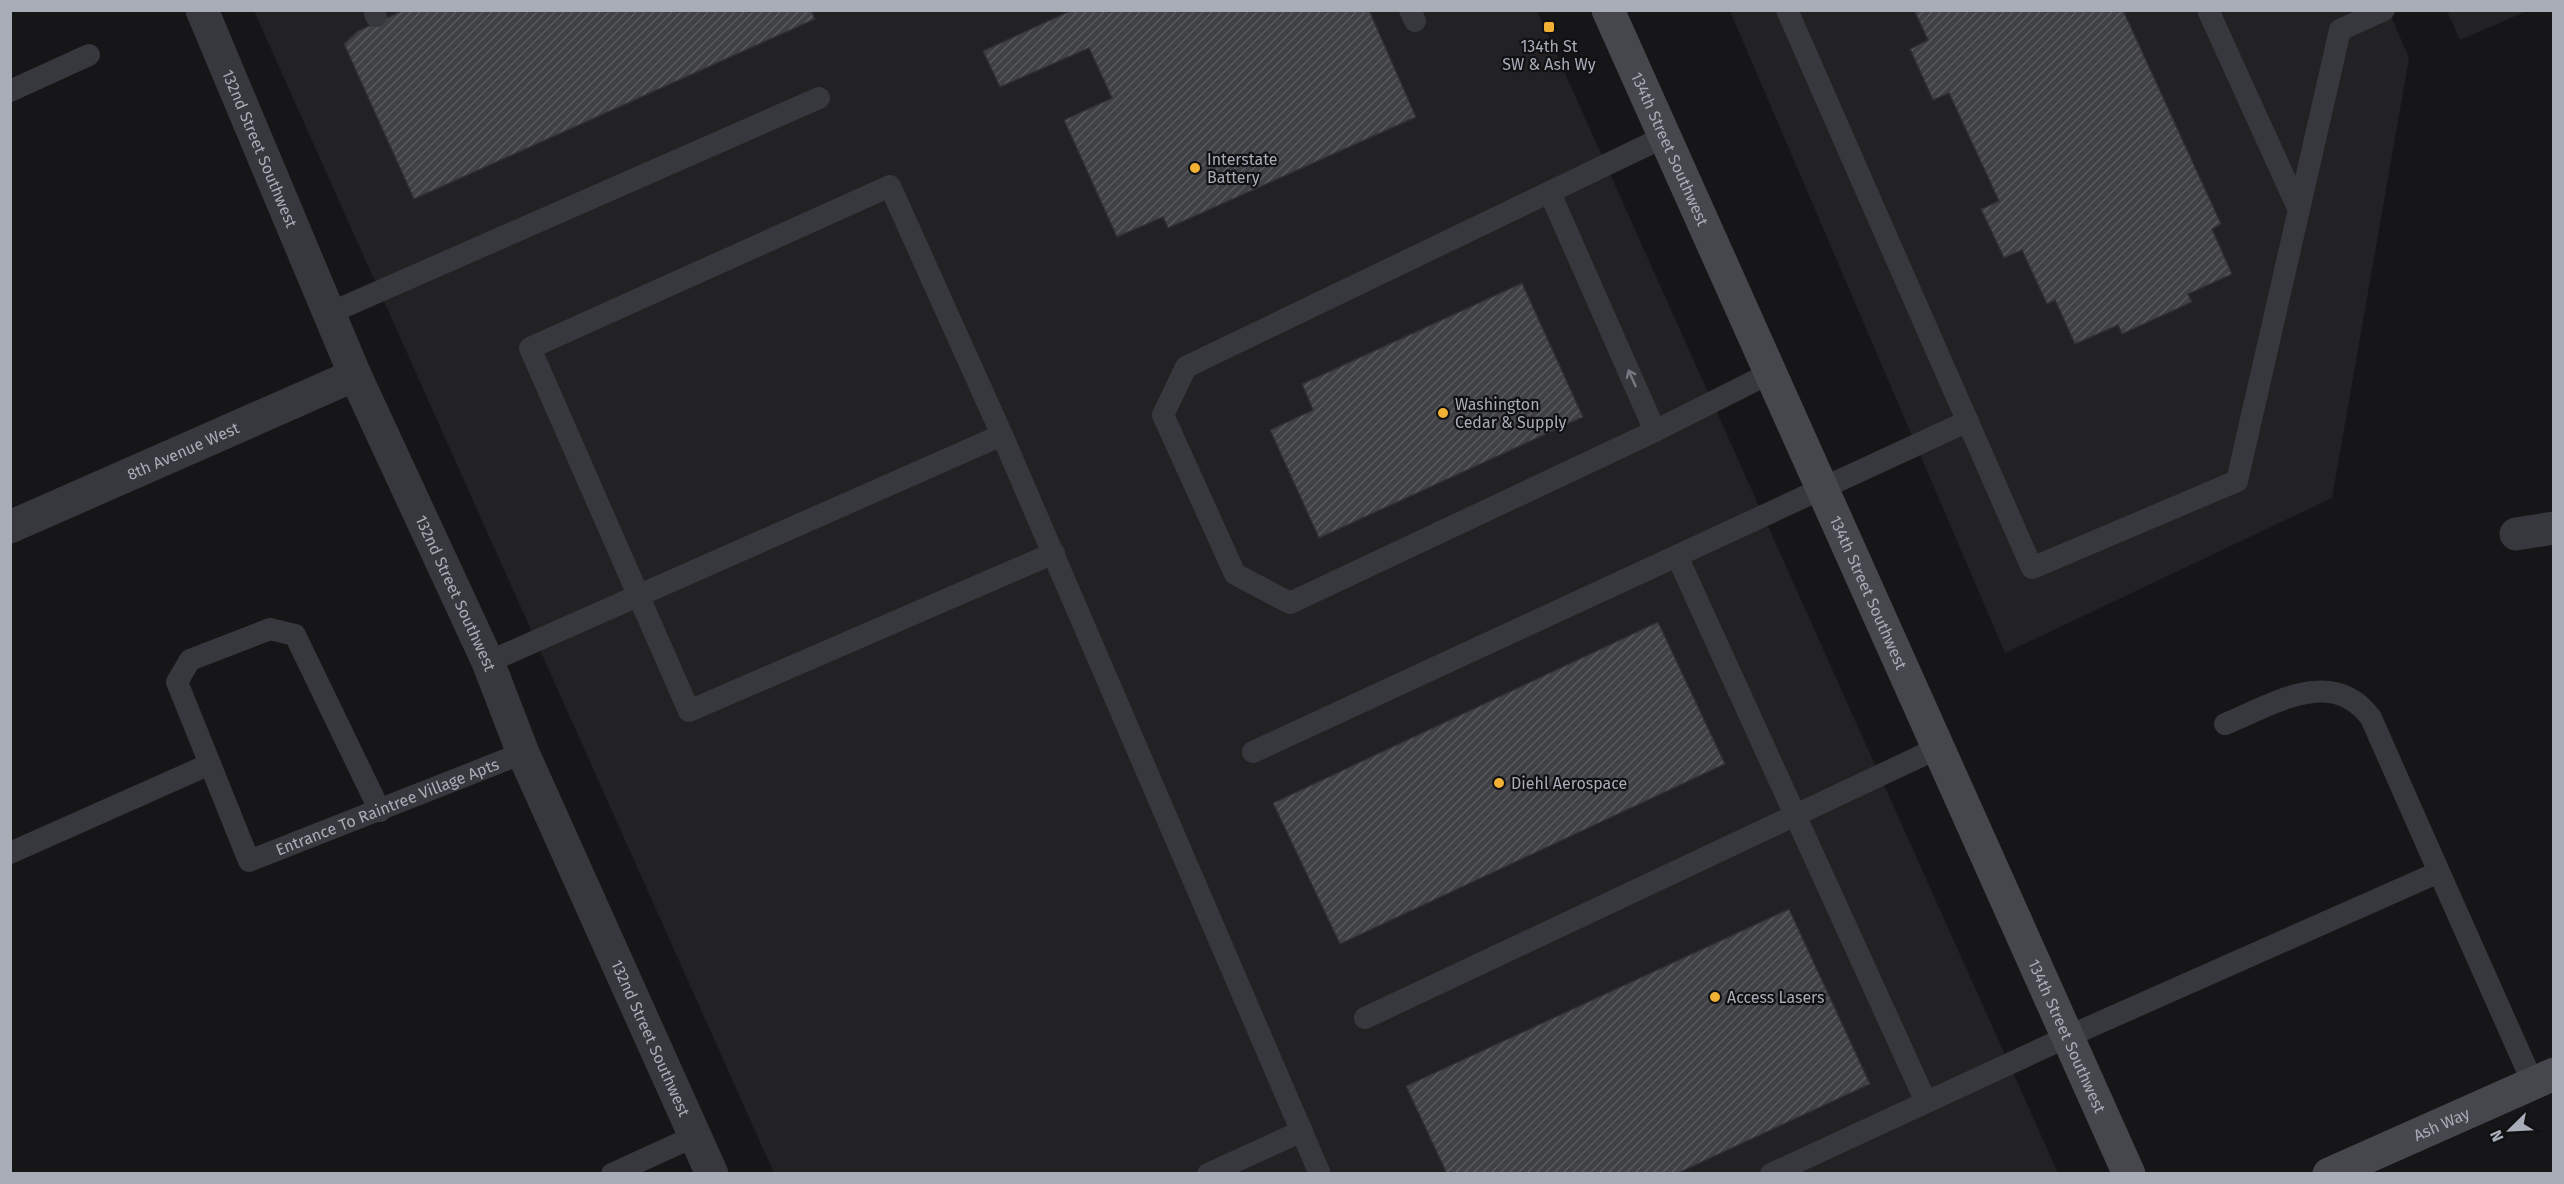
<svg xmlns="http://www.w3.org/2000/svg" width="2564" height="1184" font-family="'Fira Sans',sans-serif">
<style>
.built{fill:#222225}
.building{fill:url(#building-hatch);stroke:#303034;stroke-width:1.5}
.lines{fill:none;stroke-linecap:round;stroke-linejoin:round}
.lane{stroke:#37383d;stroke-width:22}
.street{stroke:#37383d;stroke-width:33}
.secondary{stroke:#45474d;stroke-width:33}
.oneway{stroke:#757881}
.poi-dot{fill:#f2b134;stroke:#111113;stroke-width:2}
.labels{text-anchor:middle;stroke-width:4.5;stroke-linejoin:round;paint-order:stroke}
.poi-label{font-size:16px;fill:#a8adb8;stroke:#111113;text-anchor:start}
.street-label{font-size:16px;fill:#a8adb8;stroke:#111113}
</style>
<defs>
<pattern id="building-hatch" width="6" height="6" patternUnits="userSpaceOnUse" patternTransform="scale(1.5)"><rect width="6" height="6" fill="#404145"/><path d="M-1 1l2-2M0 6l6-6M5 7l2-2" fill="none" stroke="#595a5e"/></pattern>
</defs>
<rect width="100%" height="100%" fill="#161618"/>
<g class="built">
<path d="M254,11H1537L2058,1173H774Z"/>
<path d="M1730,11H2389L2409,58L2332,498L2005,653Z"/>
<path d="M2447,11H2527L2460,40Z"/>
</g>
<g class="building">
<path d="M404,10H811L815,19L414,199L344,44L358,31Z"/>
<path d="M1072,10H1369L1416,117L1168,228L1163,217L1117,237L1064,120L1112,98L1089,48L1000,87L983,51Z"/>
<path d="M1914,10H2123L2221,224L2212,229L2232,274L2188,294L2192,302L2122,334L2118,325L2075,344L2055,300L2047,304L2022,250L2004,258L1981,209L1999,201L1949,93L1933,100L1910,49L1928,40Z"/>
<path d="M1522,283L1583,417L1319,538L1270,430L1313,410L1302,384Z"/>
<path d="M1658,622L1725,764L1340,944L1273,803Z"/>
<path d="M1789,909L1870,1084L1676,1174H1447L1406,1086Z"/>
</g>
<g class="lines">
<g class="lane">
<path d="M374,10L376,16"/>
<path d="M1410,10L1415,21"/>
<path d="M1787,10L2032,568L2237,481L2340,30L2384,10"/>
<path d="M2208,10L2299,210"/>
<path d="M10,91L89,55"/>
<path d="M1664,137L1186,367L1163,415L1235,574L1290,603L1655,431L1770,373"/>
<path d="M1550,193L1655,431"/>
<path d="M330,313L819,98"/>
<path d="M1002,435L1320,1174"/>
<path d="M1677,556L1926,1102"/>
<path d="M488,662L1002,435L890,186L530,348L689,711L1054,553"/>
<path d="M2225,724C2272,705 2332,665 2371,718L2439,872"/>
<path d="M1253,752L1968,421"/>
<path id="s1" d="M380,811L295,635L270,629L190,660L177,682L249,861L523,753"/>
<path d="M10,853L210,764"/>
<path d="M1365,1018L1938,748"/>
<path d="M612,1174L695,1136"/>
<path d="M1208,1174L1302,1131"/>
<path d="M1771,1174L2067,1037L2439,872L2533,1083"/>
</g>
<g class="street">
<path id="s2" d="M202,10L355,375L488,662L523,753L712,1174"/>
<path id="s3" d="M10,527L355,375"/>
<path d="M2516,534L2554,528"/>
</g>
<g class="secondary">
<path id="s4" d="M1608,10L2129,1174"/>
<path id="s5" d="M2329,1174L2554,1074"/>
</g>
</g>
<defs><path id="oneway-shaft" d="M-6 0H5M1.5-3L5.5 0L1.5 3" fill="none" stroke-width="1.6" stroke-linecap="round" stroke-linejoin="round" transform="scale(1.5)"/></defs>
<use class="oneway" href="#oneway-shaft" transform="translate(1632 378) rotate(-114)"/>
<g class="poi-dot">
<rect x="1543" y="21" width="12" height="12" rx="3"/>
<circle cx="1195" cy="168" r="6"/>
<circle cx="1443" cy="413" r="6"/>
<circle cx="1499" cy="783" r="6"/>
<circle cx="1715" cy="997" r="6"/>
</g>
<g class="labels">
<g class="poi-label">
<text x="1549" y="52" text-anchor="middle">134th St<tspan x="1549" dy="18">SW &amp; Ash Wy</tspan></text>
<text x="1207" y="165">Interstate<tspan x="1207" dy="18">Battery</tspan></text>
<text x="1455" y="410">Washington<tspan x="1455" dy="18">Cedar &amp; Supply</tspan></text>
<text x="1511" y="789">Diehl Aerospace</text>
<text x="1727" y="1003">Access Lasers</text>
</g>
<g class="street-label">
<text dy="6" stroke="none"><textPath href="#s2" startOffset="150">132nd Street Southwest</textPath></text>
<text dy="6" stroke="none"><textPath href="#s4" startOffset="152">134th Street Southwest</textPath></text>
<text dy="6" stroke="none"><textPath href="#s3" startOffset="189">8th Avenue West</textPath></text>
<text dy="6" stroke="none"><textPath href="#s4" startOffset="638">134th Street Southwest</textPath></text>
<text dy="6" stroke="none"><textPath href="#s2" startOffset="636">132nd Street Southwest</textPath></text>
<text dy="6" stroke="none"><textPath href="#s1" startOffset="674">Entrance To Raintree Village Apts</textPath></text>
<text dy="6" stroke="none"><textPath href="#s4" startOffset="1124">134th Street Southwest</textPath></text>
<text dy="6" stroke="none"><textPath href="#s2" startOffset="1122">132nd Street Southwest</textPath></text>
<text dy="6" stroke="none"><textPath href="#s5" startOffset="123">Ash Way</textPath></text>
</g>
</g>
<rect width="2564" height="1184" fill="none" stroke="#a8adb8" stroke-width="24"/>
<g transform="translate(2510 1130) rotate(246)" stroke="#111113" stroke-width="4.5" paint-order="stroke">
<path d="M0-4.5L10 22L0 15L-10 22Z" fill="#a8adb8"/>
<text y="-9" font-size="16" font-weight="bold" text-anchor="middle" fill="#a8adb8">N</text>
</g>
</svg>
